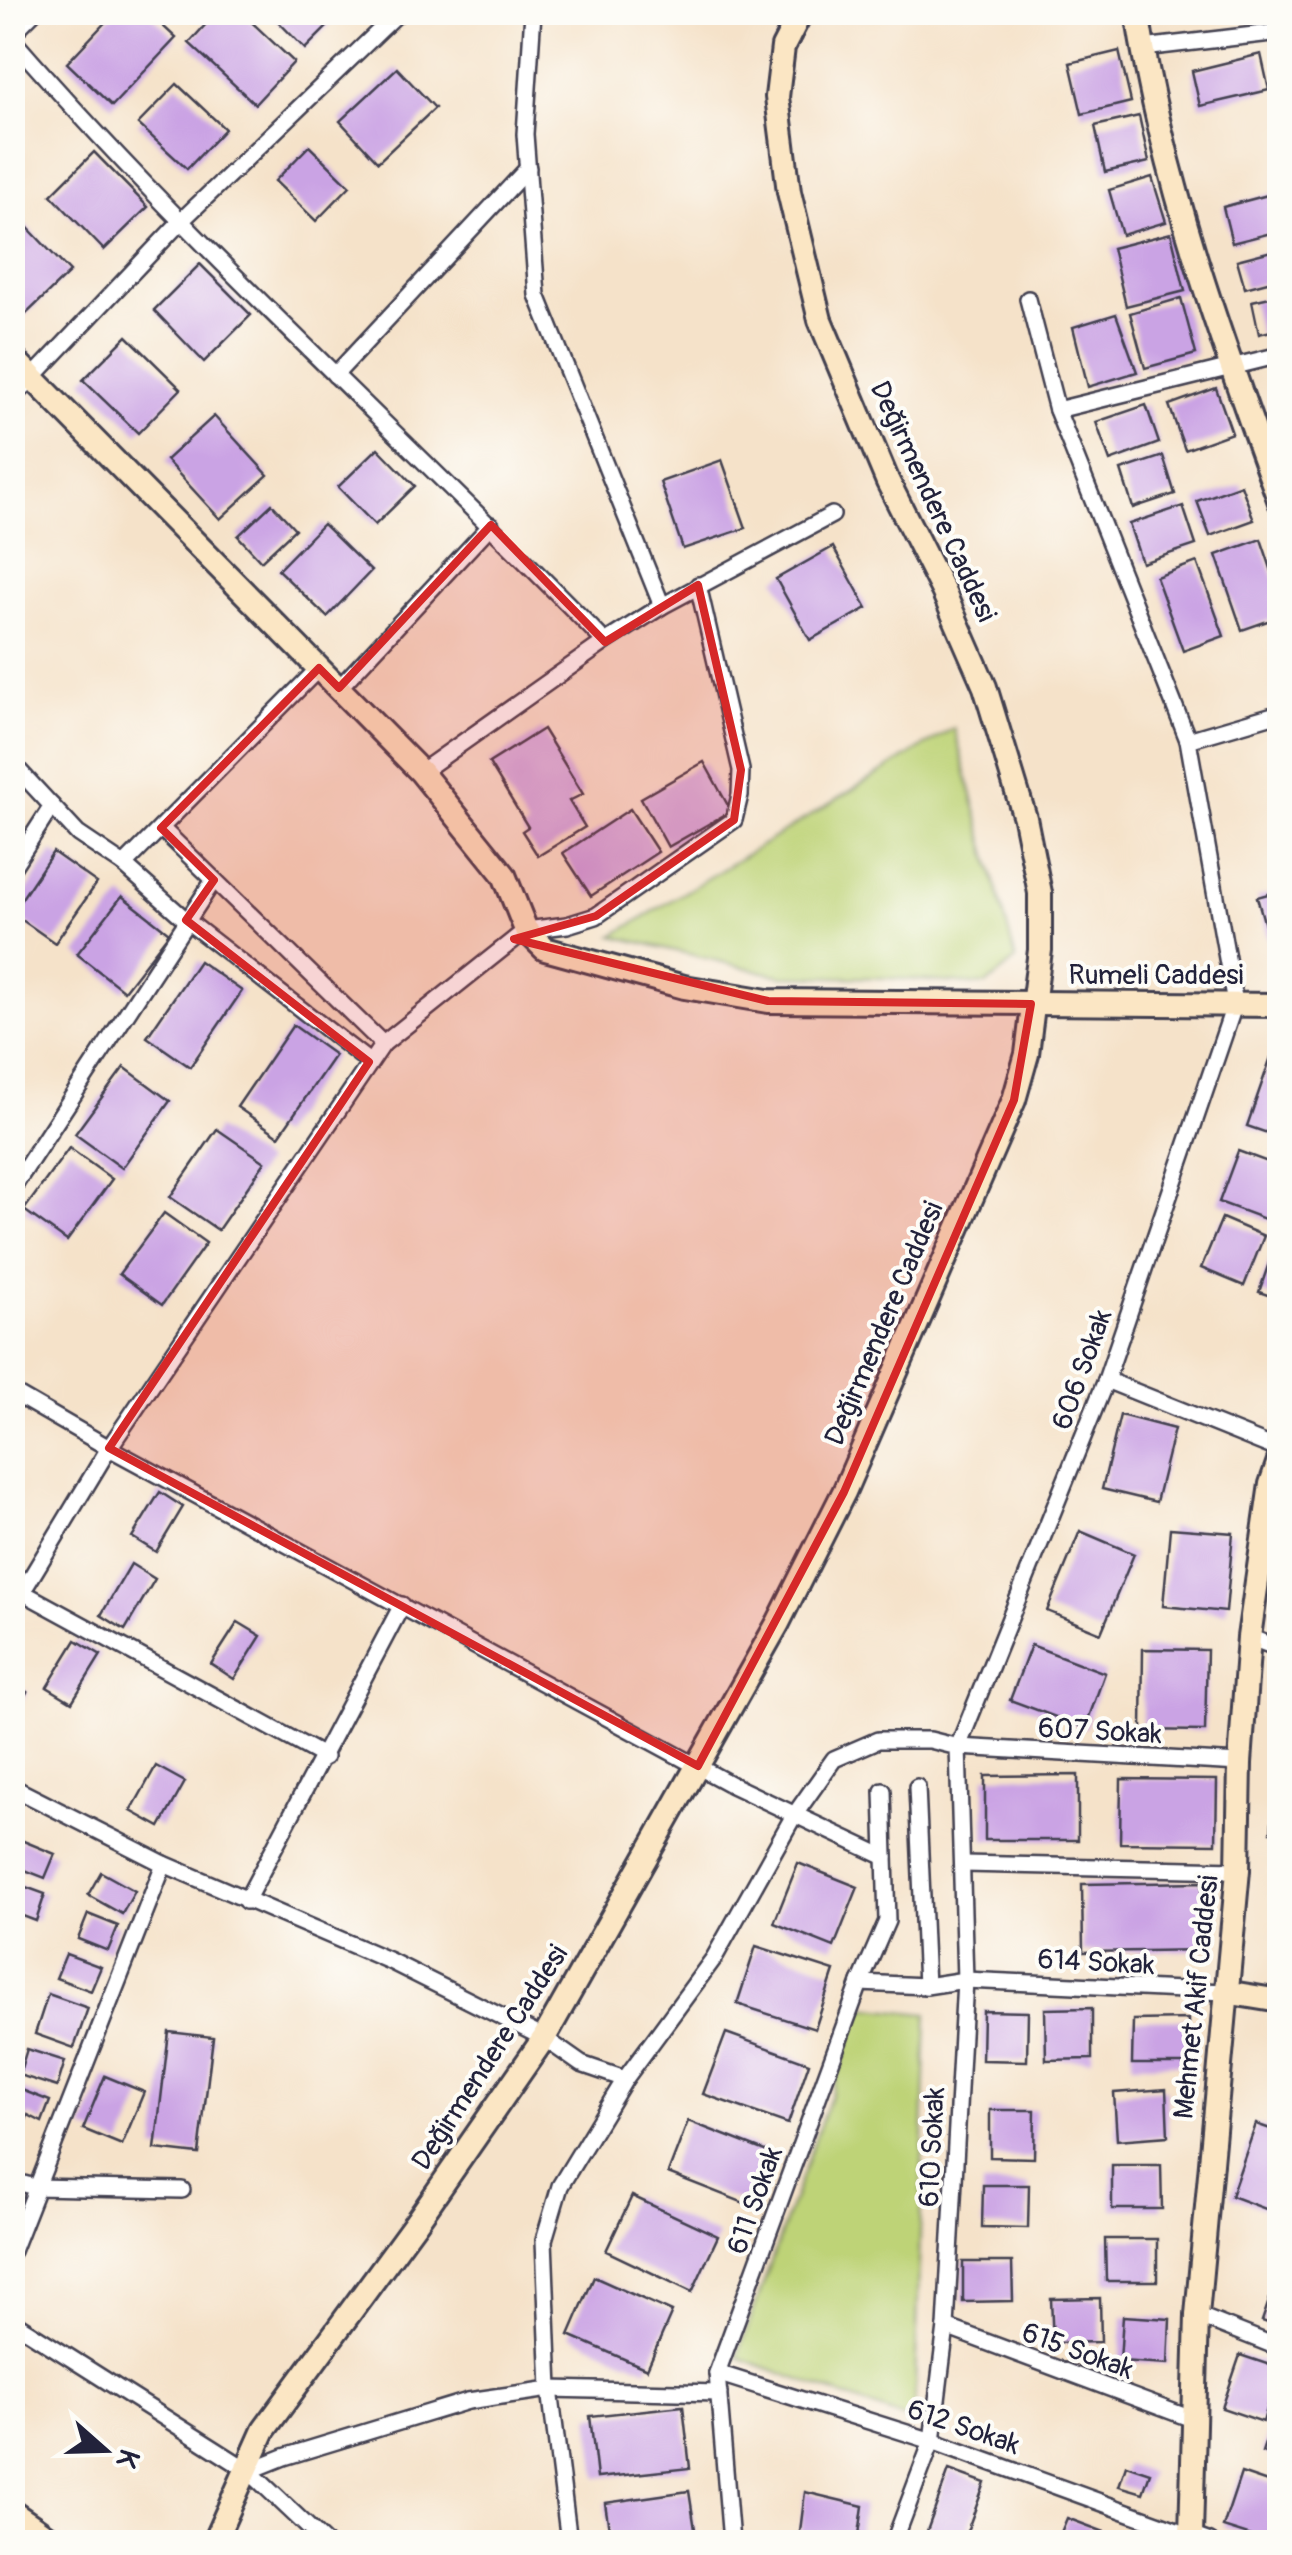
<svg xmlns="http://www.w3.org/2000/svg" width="1292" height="2555" font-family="Pangolin,sans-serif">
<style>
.green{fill:#bed377;stroke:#707a59;stroke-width:2.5}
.building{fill:#caa3e4}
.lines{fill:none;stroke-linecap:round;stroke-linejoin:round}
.street-casing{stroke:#423f50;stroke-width:20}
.secondary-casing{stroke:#423f50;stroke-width:28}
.street{stroke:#fff;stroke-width:15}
.secondary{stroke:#fbe6c4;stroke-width:22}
.marked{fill:#d62828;fill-opacity:0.2;stroke:#d62828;stroke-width:8;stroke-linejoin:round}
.labels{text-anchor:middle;stroke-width:8;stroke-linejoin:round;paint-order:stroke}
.street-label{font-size:28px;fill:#22223b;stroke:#fdfcf7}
</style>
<rect width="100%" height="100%" fill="#fdfcf7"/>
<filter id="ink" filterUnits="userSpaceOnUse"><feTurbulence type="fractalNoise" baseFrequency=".01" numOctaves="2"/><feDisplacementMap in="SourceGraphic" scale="20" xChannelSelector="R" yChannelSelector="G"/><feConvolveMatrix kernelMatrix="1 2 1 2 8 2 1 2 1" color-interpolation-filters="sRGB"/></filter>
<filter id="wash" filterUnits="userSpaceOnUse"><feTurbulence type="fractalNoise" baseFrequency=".0048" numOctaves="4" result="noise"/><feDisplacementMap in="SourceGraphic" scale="40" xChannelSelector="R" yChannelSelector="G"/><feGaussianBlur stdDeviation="2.25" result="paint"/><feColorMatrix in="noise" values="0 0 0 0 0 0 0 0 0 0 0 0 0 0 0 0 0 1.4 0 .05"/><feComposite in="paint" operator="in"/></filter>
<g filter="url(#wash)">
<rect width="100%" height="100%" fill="#f5e2c9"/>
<g class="green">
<path d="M954,728L1016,960L986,985L887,978L781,976L613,936Z"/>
<path d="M862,2007L927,2014L914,2422L737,2357Z"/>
</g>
<g id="blocks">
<g class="building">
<path d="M115,12H148L176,38L112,106L67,63Z"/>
<path d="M217,12H241L294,62L255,104L189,43Z"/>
<path d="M269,12H342L305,49Z"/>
<path d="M1119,51L1131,102L1082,114L1070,63Z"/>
<path d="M1261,54L1269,90L1200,106L1192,71Z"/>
<path d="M397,68L435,108L378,162L340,121Z"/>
<path d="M177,84L225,129L187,169L138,124Z"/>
<path d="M1139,116L1149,162L1105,172L1095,126Z"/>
<path d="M309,146L350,186L316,221L275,181Z"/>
<path d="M94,152L148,207L104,250L51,195Z"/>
<path d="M1152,177L1166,222L1122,235L1109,190Z"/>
<path d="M1279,192V231L1232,243L1223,207Z"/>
<path d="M15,214L70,272L22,318L12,308V217Z"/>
<path d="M1171,233L1185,291L1126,306L1112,248Z"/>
<path d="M1279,249V279L1245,288L1237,260Z"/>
<path d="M200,264L251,315L204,362L154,310Z"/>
<path d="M1279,295V329L1259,334L1252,301Z"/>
<path d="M1181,298L1196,354L1145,368L1130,313Z"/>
<path d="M1116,314L1137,372L1088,387L1073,327Z"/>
<path d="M127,336L181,389L138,433L83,380Z"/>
<path d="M1216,388L1232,433L1185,450L1169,405Z"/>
<path d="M1146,405L1159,443L1110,461L1096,422Z"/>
<path d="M214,416L268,475L220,519L166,460Z"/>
<path d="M378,448L415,486L375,525L338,487Z"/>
<path d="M1163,456L1175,494L1133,508L1121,470Z"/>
<path d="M722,460L746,528L683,549L660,482Z"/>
<path d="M1241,485L1254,520L1210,536L1197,501Z"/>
<path d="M272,504L295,529L261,561L238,536Z"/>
<path d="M1183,506L1196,545L1142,563L1129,524Z"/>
<path d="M323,524L371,571L327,617L278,570Z"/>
<path d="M1261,539L1279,592V617L1242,630L1216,555Z"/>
<path d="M833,547L867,608L810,640L776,579Z"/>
<path d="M1197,562L1224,636L1183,651L1156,577Z"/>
<path d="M543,729L583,794L569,801L585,827L538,856L522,831L528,827L489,763Z"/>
<path d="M704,762L731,811L668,847L641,798Z"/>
<path d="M630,809L658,852L591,896L563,853Z"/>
<path d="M53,852L97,883L55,943L12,913Z"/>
<path d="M1279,891V948L1272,950L1257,897Z"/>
<path d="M122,896L169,933L124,991L77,954Z"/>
<path d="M199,961L242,991L190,1067L147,1037Z"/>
<path d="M293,1025L335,1055L279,1136L237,1107Z"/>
<path d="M1279,1034V1137L1247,1126Z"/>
<path d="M124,1067L170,1101L122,1168L75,1134Z"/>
<path d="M217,1129L265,1162L218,1230L170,1197Z"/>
<path d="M69,1148L112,1179L67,1241L24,1210Z"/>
<path d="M1238,1151L1279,1166V1196L1270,1221L1219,1202Z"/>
<path d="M164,1213L206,1243L162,1305L119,1274Z"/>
<path d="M1222,1218L1264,1236L1244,1286L1201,1268Z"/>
<path d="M1279,1234V1299L1259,1292Z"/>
<path d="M1120,1415L1174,1429L1156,1502L1102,1489Z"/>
<path d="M160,1492L183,1507L156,1552L132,1537Z"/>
<path d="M1170,1528L1233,1533L1226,1612L1163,1606Z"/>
<path d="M1080,1531L1134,1554L1101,1633L1047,1611Z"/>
<path d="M131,1564L155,1579L125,1630L101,1615Z"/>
<path d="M238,1622L261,1636L234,1679L211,1664Z"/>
<path d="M76,1640L101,1655L72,1702L47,1687Z"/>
<path d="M1031,1645L1105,1673L1085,1728L1010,1700Z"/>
<path d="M1143,1649L1207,1650L1205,1731L1142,1730Z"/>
<path d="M12,1683L27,1692L12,1717Z"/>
<path d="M156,1766L185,1782L160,1827L131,1811Z"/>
<path d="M1078,1775V1840H985V1776Z"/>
<path d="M1121,1779L1217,1780L1216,1844L1120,1843Z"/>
<path d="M1275,1785H1279V1832H1271Z"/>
<path d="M21,1840L55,1854L45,1878L12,1865Z"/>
<path d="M798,1863L858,1887L834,1947L774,1923Z"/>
<path d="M101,1872L135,1891L122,1914L88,1895Z"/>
<path d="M12,1882L45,1894L36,1921L12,1912Z"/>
<path d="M1202,1882L1203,1950L1083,1952L1082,1884Z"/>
<path d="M88,1914L118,1926L108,1951L78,1939Z"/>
<path d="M756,1946L834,1971L815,2029L737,2004Z"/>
<path d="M66,1954L101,1967L91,1991L56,1978Z"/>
<path d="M48,1994L88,2008L74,2048L35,2034Z"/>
<path d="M1092,2008V2059L1046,2060L1045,2009Z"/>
<path d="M983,2011L1028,2012L1027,2061L982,2060Z"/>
<path d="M1188,2019V2064H1132L1133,2020Z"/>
<path d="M169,2032L213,2037L199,2154L155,2149Z"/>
<path d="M726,2033L809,2063L788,2124L703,2094Z"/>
<path d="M27,2049L65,2061L57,2087L19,2075Z"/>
<path d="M105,2076L144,2092L122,2145L83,2129Z"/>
<path d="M19,2089L50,2101L42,2122L28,2115L19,2138L12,2135V2107Z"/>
<path d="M1166,2089L1168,2136L1117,2140L1114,2093Z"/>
<path d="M990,2110H1035L1034,2158L990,2157Z"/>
<path d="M688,2121L770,2153L749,2205L668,2173Z"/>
<path d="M1256,2124L1279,2132V2214L1231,2196Z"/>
<path d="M1112,2165H1161L1162,2209H1112Z"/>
<path d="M983,2185H1029L1028,2228L982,2227Z"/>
<path d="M632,2196L718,2236L692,2292L606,2251Z"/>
<path d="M1105,2239H1157V2281H1106Z"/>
<path d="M963,2262H1012L1013,2301L963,2302Z"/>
<path d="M1279,2272V2327L1262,2321Z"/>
<path d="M594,2277L672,2312L647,2369L569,2335Z"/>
<path d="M1100,2298L1101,2342L1053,2343L1051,2299Z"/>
<path d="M1123,2316L1170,2319L1168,2364L1120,2361Z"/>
<path d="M1240,2355L1279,2368L1263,2422L1222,2408Z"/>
<path d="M1279,2402V2458L1262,2452Z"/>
<path d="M683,2406L690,2468L597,2478L590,2416Z"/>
<path d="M1126,2465L1150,2473L1143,2493L1119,2486Z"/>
<path d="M949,2470L985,2483L963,2542H923Z"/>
<path d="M1241,2473L1279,2486V2516L1270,2542L1223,2527Z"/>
<path d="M689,2491L697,2542H611L605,2503Z"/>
<path d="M805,2492L863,2506L858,2542L799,2539Z"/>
<path d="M1067,2518L1131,2542H1057Z"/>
</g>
</g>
</g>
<g filter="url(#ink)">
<use href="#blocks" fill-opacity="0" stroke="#423f50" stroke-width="2.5"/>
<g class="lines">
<g class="street-casing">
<g id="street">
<path d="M533,12L525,134L537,295L662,606"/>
<path d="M12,34L34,12"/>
<path d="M12,39C197,252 409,440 605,642"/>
<path d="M1143,48L1280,32"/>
<path d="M335,375L528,168"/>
<path d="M12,399L182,220L399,12"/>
<path d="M1057,410L1280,355"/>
<path d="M339,688L491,525"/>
<path d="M1188,740L1280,713"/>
<path d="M12,763L78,834L124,865L186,920L369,1062"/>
<path d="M421,772L605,642L662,606L832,515"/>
<path d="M161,828L383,1044"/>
<path d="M124,865L319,668"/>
<path d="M12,868L52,806"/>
<path d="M12,1189L214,880"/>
<path d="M1106,1380L1280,1450"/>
<path d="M12,1392L109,1448L732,1785L885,1857"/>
<path d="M22,1592L325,1757"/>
<path d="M12,1609L109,1448L383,1044L526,930L567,925L596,916L734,820L740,795L741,770L698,585"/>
<path d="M1249,1637L1280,1649"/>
<path d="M12,1787L164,1864L390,1961L544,2038L581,2064L625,2079"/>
<path d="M917,1787L926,1986"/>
<path d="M964,1864L1238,1870"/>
<path d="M246,1901L402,1605"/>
<path d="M860,1983L887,1921L883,1791"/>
<path d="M12,2181L35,2187L182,2190"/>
<path d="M12,2251L164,1864"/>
<path d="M1197,2315L1280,2348"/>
<path d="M12,2321L249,2471L324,2542"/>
<path d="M946,2327L1192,2419"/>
<path d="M717,2373L932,2441L1210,2542"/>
<path d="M249,2471L284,2457L468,2401L550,2389L719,2393"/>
<path d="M569,2542L550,2389L544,2240L560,2186L625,2079L714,1958L793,1817L834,1759L878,1740H930L958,1747L1240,1763"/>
<path d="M731,2542L717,2373L860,1983L926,1986L965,1980L1225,1992"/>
<path d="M894,2542L932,2441L946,2327L965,1980L958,1747L1106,1380L1235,1003L1188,740L1057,410L1028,299"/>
</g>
</g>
<g class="secondary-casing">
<g id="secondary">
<path d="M1137,12C1163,181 1222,343 1280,502"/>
<path d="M12,357L421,772L504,875L526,930L545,949L684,987L768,1001L1280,1005"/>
<path d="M1225,1992L1280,2001"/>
<path d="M12,2512L55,2542"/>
<path d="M214,2542L264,2430L417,2221L544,2038L778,1623L844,1492L1014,1100L1027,1054L1040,950V893L1025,818L985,687L943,591L888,482L820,320L789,192L777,97L783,47L801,12"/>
<path d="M1188,2542L1191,2535L1197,2315L1238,1870L1240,1763L1249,1637L1271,1484L1280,1458"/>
</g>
</g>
<use href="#street" class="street"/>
<use href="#secondary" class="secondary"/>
</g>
</g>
<path class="marked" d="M491,525L605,642L698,585L741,770L734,820L596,916L514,939L768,1001L1031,1004L1014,1100L844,1492L698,1766L109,1448L369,1062L186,920L214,880L161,828L319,668L339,688Z"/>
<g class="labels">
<g class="street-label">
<text transform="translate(934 501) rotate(65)" y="10">Değirmendere Caddesi</text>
<text x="1156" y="984">Rumeli Caddesi</text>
<text transform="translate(883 1323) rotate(-67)" y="10">Değirmendere Caddesi</text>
<text transform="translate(1081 1369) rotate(-70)" y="10">606 Sokak</text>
<text transform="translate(1100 1730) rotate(3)" y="10">607 Sokak</text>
<text transform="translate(1096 1961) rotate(3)" y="10">614 Sokak</text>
<text transform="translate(1195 1997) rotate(-84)" y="10">Mehmet Akif Caddesi</text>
<text transform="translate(489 2057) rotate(-57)" y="10">Değirmendere Caddesi</text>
<text transform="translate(931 2147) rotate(-87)" y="10">610 Sokak</text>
<text transform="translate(754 2200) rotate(-70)" y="10">611 Sokak</text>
<text transform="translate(1078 2350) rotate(20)" y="10">615 Sokak</text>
<text transform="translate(964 2426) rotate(19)" y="10">612 Sokak</text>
</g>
</g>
<rect width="1292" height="2555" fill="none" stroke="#fdfcf7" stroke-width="50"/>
<g transform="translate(105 2450) rotate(110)" stroke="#fdfcf7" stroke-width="8" paint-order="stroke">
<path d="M0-8L18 38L0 25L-18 38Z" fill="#22223b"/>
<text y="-15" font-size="28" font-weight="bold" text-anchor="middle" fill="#22223b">K</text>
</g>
</svg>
